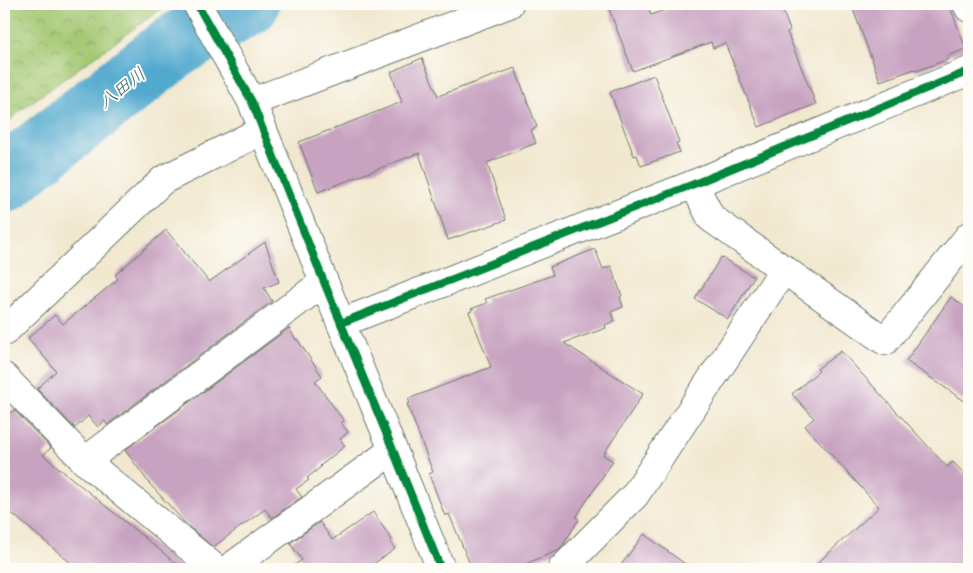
<svg xmlns="http://www.w3.org/2000/svg" width="973" height="573" font-family="Dekko,'Klee One',sans-serif">
<style>
.park{fill:url(#park-crowns);stroke:#618252}
.lines{fill:none;stroke-linecap:round;stroke-linejoin:round}
.river{stroke:#51a9ce;stroke-width:65}
.building{fill:#c8a3c1}
.minor-casing{stroke:#69796b;stroke-width:30}
.minor{stroke:#fff;stroke-width:28}
.cycleway-casing{stroke:#fdfcf7;stroke-width:11}
.cycleway{stroke:#00873e;stroke-width:8}
.labels{text-anchor:middle;stroke-width:4;stroke-linejoin:round;paint-order:stroke}
.water-label{font-size:18px;font-style:italic;fill:#30636a;stroke:#fdfcf7}
</style>
<defs>
<pattern id="park-crowns" width="20" height="18" patternUnits="userSpaceOnUse" patternTransform="scale(1.25)"><rect width="20" height="18" fill="#a3c771"/><path d="M2 6a3 3 0 1 1 6 0M12 15a3 3 0 1 1 6 0" fill="none" stroke="#84a35e"/></pattern>
</defs>
<rect width="100%" height="100%" fill="#fdfcf7"/>
<filter id="ink" filterUnits="userSpaceOnUse"><feTurbulence type="fractalNoise" baseFrequency=".02" numOctaves="2"/><feDisplacementMap in="SourceGraphic" scale="10" xChannelSelector="R" yChannelSelector="G"/><feConvolveMatrix kernelMatrix="1 2 1 2 8 2 1 2 1" color-interpolation-filters="sRGB"/></filter>
<filter id="wash" filterUnits="userSpaceOnUse"><feTurbulence type="fractalNoise" baseFrequency=".0096" numOctaves="4" result="noise"/><feDisplacementMap in="SourceGraphic" scale="20" xChannelSelector="R" yChannelSelector="G"/><feGaussianBlur stdDeviation="1.12" result="paint"/><feColorMatrix in="noise" values="0 0 0 0 0 0 0 0 0 0 0 0 0 0 0 0 0 1.4 0 .05"/><feComposite in="paint" operator="in"/></filter>
<g filter="url(#wash)">
<rect width="100%" height="100%" fill="#f2e8d0"/>
<path class="park" d="M4,4H168L18,112L4,127Z"/>
<g class="lines">
<path class="river" d="M4,181L9,175L61,135L175,46L247,4"/>
</g>
<g id="blocks">
<g class="building">
<path d="M607,4H647L651,15L681,4H780L790,30L787,32L816,104L759,127L725,43L713,48L711,42L633,71Z"/>
<path d="M851,4H949L966,49L947,56L949,59L916,71L915,69L880,81Z"/>
<path d="M422,58L438,96L515,68L537,127L531,130L536,143L487,163L506,220L448,240L419,153L318,192L299,142L402,102L391,72Z"/>
<path d="M654,75L679,142L676,143L680,152L641,166L637,155L634,156L610,92Z"/>
<path d="M166,230L209,282L265,242L279,282L264,288L272,301L107,425L105,421L98,427L88,416L75,428L37,389L56,371L28,338L55,315L63,324L118,279L115,275Z"/>
<path d="M595,249L603,269L611,266L622,296L620,297L623,307L611,312L615,321L605,325L606,328L564,343L643,394L603,455L613,461L576,517L579,519L561,548L559,550L513,569H472L449,514L445,516L429,474L433,472L407,404L410,403L408,399L491,367L469,312L472,311L471,309L487,303L485,299L553,275L550,267Z"/>
<path d="M721,257L754,277L728,319L695,299Z"/>
<path d="M951,297L969,310V404L906,361Z"/>
<path d="M289,328L296,340L297,339L322,376L315,381L344,421L341,423L348,432L340,439L345,446L320,466L321,467L307,478L309,480L296,489L302,497L272,518L265,509L213,547L187,525L149,483L125,450Z"/>
<path d="M841,351L947,467L953,462L969,479V569H811L879,507L805,426L814,418L792,394L819,371L817,369Z"/>
<path d="M14,410L51,448L43,455L183,569H78L4,507V418Z"/>
<path d="M373,512L392,540L390,542L395,549L366,569H288L302,560L290,543L320,522L332,540Z"/>
<path d="M644,534L692,569H618Z"/>
</g>
</g>
</g>
<g filter="url(#ink)">
<use href="#blocks" fill-opacity="0" stroke="#69796b" stroke-width="1"/>
<g class="lines">
<g class="minor-casing">
<g id="minor">
<path d="M197,4L252,102L263,130L324,282L393,450L441,569"/>
<path d="M967,4L969,8"/>
<path d="M252,102L509,4"/>
<path d="M694,184L711,218L885,341L969,236"/>
<path d="M341,323L694,184L969,71"/>
<path d="M4,332L163,180L263,130"/>
<path d="M4,377L85,461L216,569"/>
<path d="M85,461L324,282"/>
<path d="M228,569L393,450"/>
<path d="M562,569L635,495L784,269"/>
</g>
</g>
<use href="#minor" class="minor"/>
<g class="cycleway-casing">
<g id="cycleway">
<path d="M197,4L252,102L263,130L324,282L393,450L441,569"/>
<path d="M341,323L694,184L969,71"/>
</g>
</g>
<use href="#cycleway" class="cycleway"/>
</g>
</g>
<g class="labels">
<g class="water-label">
<text transform="translate(122 88) rotate(-38)" y="6">八田川</text>
</g>
</g>
<rect width="973" height="573" fill="none" stroke="#fdfcf7" stroke-width="20"/>
</svg>
